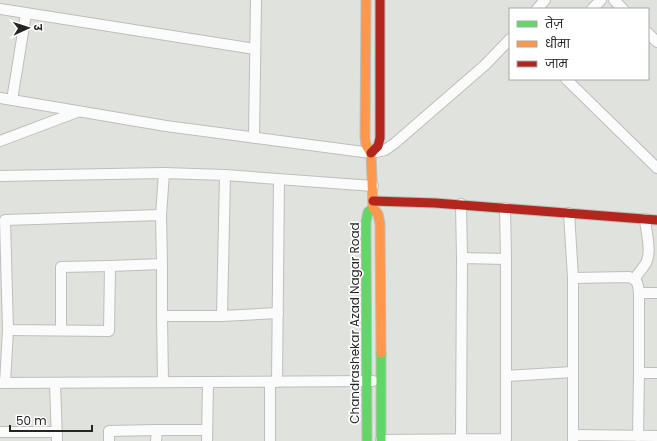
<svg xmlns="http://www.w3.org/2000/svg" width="657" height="441" font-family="Poppins,'Noto Sans Devanagari',sans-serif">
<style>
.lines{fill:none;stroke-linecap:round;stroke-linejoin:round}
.street-casing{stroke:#bebfbc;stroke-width:12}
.fast-casing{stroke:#bebfbc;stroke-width:11}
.slow-casing{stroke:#bebfbc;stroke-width:11}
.jam-casing{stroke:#bebfbc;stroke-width:11}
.street{stroke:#fafbfa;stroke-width:10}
.fast{stroke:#63d668;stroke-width:9}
.slow{stroke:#ff974d;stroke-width:9}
.jam{stroke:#b3261e;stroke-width:9}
.labels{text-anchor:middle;stroke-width:3.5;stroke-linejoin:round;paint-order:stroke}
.street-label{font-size:12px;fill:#242623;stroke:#fff}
</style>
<rect width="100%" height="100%" fill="#e0e2de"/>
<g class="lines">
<g class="street-casing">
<g id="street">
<path d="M614,0L623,9"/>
<path d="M0,9L255,49"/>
<path d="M537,9L545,0"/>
<path d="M592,9L601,0"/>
<path d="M648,33L657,42"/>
<path d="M566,79L657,168"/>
<path d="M0,98L166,126L371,153L385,150L395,143L485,65L510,39"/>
<path d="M12,100L26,14"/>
<path d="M254,138L256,0"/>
<path d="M0,141L77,112"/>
<path d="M0,176L164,173L225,175L373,186"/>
<path d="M461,204L462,258"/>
<path d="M505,208L506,259"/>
<path d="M569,213L573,278V435"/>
<path d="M161,215L164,173"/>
<path d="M162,264L161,215L5,220L8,330L109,331L110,266L162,264V316"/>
<path d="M573,278L629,277C638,280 638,284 639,293"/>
<path d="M634,279C638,274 643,268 646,263C652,251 646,232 645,219"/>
<path d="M222,316L225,175"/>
<path d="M61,330V267L110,266"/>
<path d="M639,373V293H657"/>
<path d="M506,376L573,372"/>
<path d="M163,382L162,316H222L278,313"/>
<path d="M270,382V441"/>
<path d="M277,382L279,180"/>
<path d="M0,383L373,381"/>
<path d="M5,383L8,330"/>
<path d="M55,383L57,441"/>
<path d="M0,432H57"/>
<path d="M638,436L639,373H657"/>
<path d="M381,440L506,439V259L462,258L461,440"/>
<path d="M109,441V431L157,430"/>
<path d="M156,441L157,430H207"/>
<path d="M207,441L208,382"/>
<path d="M573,441V435L657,436"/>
</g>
</g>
<g class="fast-casing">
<g id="fast">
<path d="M381,353V441"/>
<path d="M367,441L366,222L368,212L373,208"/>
</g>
</g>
<g class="slow-casing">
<g id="slow">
<path d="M366,0L365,138L366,145L371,153"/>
<path d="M371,153L373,208L378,214L380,224L381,353"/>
</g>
</g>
<g class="jam-casing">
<g id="jam">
<path d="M371,153L378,146L380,138V0"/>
<path d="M373,201L435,203L657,220"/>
</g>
</g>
<use href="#street" class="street"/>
<use href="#fast" class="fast"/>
<use href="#slow" class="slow"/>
<use href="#jam" class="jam"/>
</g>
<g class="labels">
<g class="street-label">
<text transform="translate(355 323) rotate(-90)" y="4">Chandrashekar Azad Nagar Road</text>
</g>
</g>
<rect x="509" y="8" width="140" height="72" fill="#ffffff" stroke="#a7a8a7"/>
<rect x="517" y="21" width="20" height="6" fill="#63d668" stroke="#a7a8a7"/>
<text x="545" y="28" font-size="12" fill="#242623">तेज़</text>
<rect x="517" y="41" width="20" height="6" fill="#ff974d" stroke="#a7a8a7"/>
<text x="545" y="48" font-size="12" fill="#242623">धीमा</text>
<rect x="517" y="61" width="20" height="6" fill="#b3261e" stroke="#a7a8a7"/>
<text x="545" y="68" font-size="12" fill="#242623">जाम</text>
<g transform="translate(28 28) rotate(87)" stroke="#ffffff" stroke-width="3" paint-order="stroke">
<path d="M0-3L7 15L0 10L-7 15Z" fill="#242623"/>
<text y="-6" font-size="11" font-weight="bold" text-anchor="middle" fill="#242623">उ</text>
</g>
<path d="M10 425v6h82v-6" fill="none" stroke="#242623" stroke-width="2"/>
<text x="16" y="425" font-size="12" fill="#242623" stroke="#ffffff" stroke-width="3" paint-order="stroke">50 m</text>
</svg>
